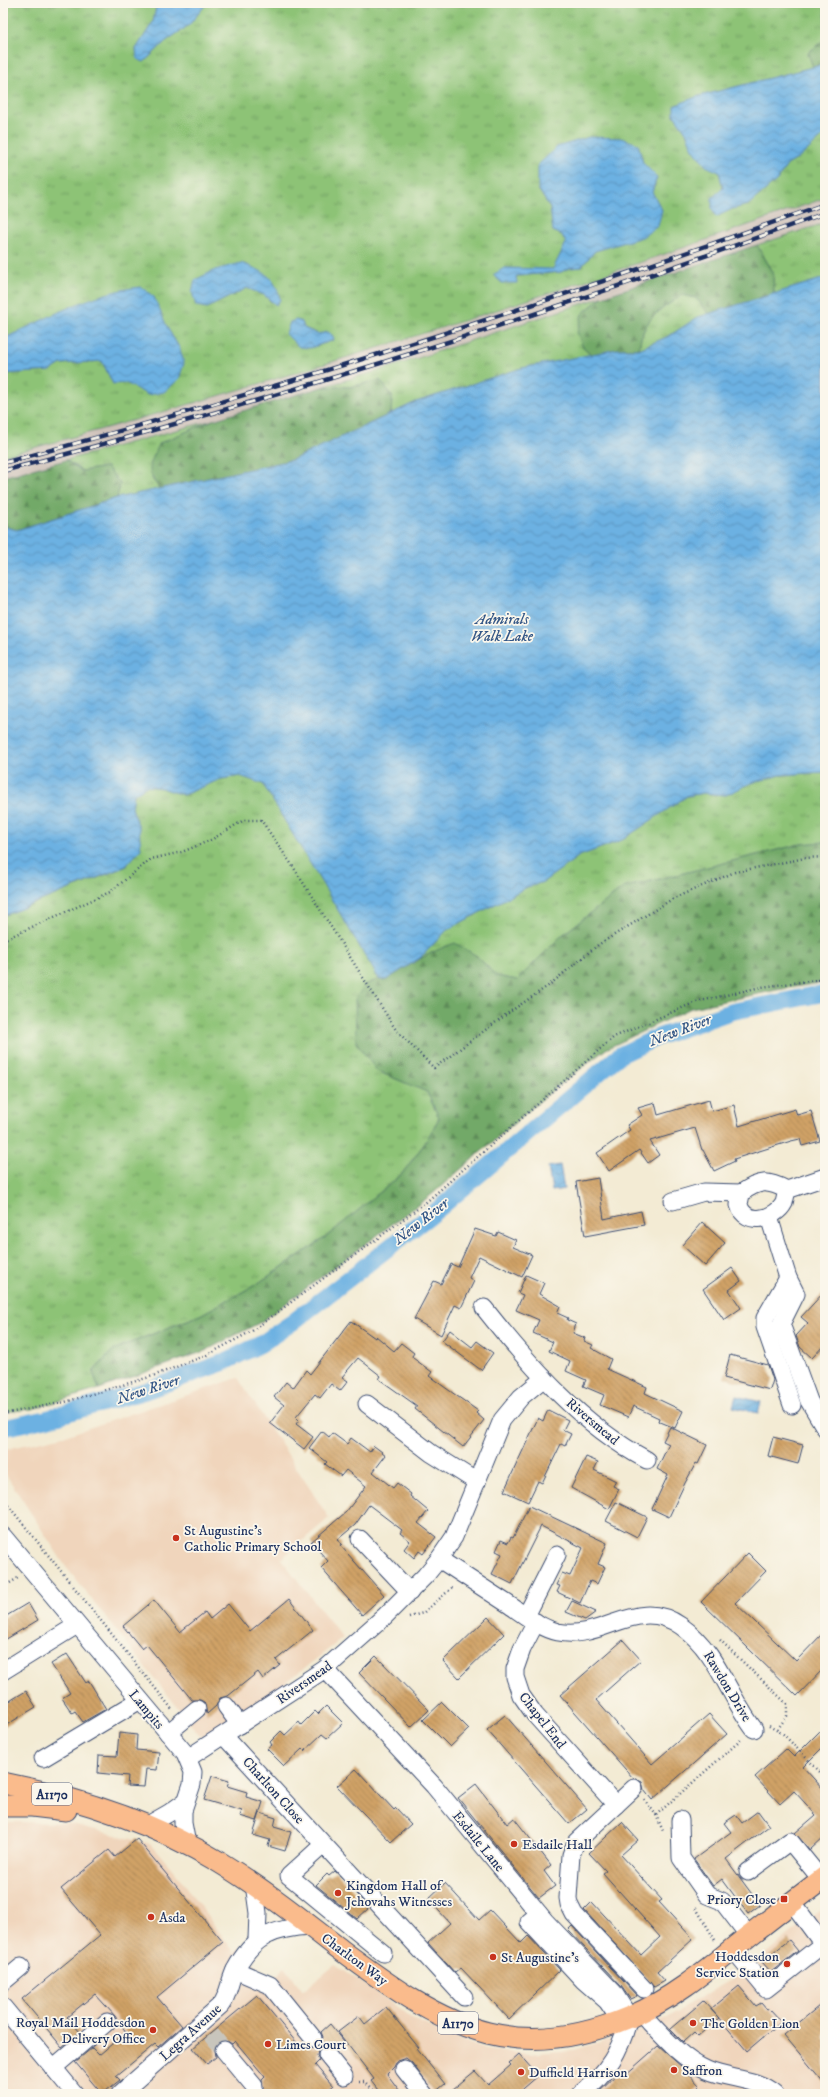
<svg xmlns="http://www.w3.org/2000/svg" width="828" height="2097" font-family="'IM FELL DW Pica',serif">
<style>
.built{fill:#f0d5bc}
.industrial{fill:#cec1b9}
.grass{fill:url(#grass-tufts);stroke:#54796a;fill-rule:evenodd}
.forest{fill:url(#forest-firs);stroke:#466c62}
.water{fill:url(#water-waves);stroke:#4470a0}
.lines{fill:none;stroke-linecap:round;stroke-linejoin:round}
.canal{stroke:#6cb1e2;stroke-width:17}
.building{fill:url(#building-back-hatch)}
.minor-tunnel{stroke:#c8c5bc;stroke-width:17;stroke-dasharray:17 8;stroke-linecap:butt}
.minor-casing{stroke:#3b4b70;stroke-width:19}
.major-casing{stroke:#3b4b70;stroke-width:23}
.path{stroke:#3b4b70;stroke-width:2.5;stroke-dasharray:1 3;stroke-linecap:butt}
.minor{stroke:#fff;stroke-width:17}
.major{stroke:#fabb8c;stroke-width:21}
.rail-casing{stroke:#1b2f5e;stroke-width:4.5}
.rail{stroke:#fbf7ec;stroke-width:3;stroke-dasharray:9;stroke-linecap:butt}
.poi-dot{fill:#c8321e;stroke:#fbf7ec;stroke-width:1.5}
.labels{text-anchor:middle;stroke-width:3.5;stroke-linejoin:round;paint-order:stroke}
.shield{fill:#fbf7ec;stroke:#5e6b89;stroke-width:1}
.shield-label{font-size:13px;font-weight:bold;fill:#1b2f5e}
.street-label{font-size:14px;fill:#1b2f5e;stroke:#fbf7ec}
.poi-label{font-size:14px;fill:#1b2f5e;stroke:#fbf7ec;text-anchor:start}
.water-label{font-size:15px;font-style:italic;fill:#335686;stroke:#fbf7ec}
</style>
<defs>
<pattern id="grass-tufts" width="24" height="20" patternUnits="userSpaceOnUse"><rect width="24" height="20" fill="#8dc376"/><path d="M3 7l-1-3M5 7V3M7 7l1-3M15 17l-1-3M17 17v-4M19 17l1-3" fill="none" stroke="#729f64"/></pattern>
<pattern id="forest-firs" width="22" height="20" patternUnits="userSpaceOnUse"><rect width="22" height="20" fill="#72a967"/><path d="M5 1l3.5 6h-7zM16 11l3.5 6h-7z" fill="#5d8a58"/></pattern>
<pattern id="water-waves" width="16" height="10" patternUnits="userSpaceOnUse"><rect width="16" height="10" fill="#6cb1e2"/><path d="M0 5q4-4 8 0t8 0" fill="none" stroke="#5890ba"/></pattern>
<pattern id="building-back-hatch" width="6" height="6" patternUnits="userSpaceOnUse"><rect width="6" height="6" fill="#d0a266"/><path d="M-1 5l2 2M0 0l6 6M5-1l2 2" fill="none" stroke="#a88457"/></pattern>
</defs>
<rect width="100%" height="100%" fill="#fbf7ec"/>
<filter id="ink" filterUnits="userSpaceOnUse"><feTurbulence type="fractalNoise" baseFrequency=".025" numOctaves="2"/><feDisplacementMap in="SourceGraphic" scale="8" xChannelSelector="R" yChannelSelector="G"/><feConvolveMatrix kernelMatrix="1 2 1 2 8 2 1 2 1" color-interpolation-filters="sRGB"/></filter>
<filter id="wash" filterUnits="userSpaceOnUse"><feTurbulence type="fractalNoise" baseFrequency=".012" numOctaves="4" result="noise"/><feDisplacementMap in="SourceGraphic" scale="16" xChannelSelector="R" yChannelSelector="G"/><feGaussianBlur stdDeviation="0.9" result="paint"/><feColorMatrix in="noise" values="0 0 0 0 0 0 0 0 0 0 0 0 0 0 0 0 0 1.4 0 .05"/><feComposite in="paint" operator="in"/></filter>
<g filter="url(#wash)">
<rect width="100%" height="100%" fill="#f3ebd4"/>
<g class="built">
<path d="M238,1378L329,1518L281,1559L343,1638L275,1691L202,1738L66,1567L3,1470V1450L68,1435Z"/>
<path d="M3,1822L68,1823L151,1844L178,1876L234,1952L242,1947L258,1968L273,1979L285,1967L303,1991L335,1965L377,1992L406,2015L438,2031L486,2050L530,2054L573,2050L649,2028L740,1974L824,1907L825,2094H3Z"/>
</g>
<path class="industrial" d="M825,198V223L822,224L391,367L213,420L3,477V456L147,417L423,335L636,264Z"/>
<g class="grass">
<path d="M3,3H157L153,22L136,49L144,62L166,41L189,25L207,3H825V39L808,53L813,67L696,97L675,106L674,115L686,132L693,149L719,172L723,188L716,216L732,209L748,205L777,180L787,165L799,158L825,134V198C554,295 281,382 3,456V374L50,371L61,364L102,361L113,384L126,382L148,395L180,349L168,329L35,324L3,339ZM638,144L643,163L657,177L652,192L662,210L642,237L595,251L581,267L569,268L561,272L516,276L504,268L553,270L566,243L562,235L553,231L550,208L538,189ZM215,270L280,300L271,302L264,295L247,288L207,308ZM296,320L302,322L304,328L334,340L310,348Z"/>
<path d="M825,223V278L774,294L773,272L757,245Z"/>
<path d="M682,295L696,298L709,314L698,317L669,336L639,349C643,318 658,312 682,295Z"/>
<path d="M602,297L582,314L583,347L592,355L522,368L416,402L391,414L392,396L380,380L350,387H322L391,367Z"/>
<path d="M213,420L160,443L152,479L160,489L117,498L120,484L107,467L82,471L66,460Z"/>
<path d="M825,772V842L801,844L623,888L561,936L517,980L496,976L477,956L420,958L447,930L527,887L543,882L579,856L622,840L687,796L703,793L726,795L751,783L780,775Z"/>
<path d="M241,776L263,784L379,979L365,985L377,1071L427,1092L439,1118L425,1143L401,1175L326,1237L257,1284L200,1315L113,1350L93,1372L99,1389L32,1409L3,1412V916L127,866L139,828L132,808L134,794L147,786L162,788L183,795L221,779Z"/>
</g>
<g class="forest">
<path d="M825,39V64L813,67L808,53Z"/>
<path d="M757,245L773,272L774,294L709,314L696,298L682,295C658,312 643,318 639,349H618L592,355L583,347L577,333L582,314L602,297Z"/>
<path d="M380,380L392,396L391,414L292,460L160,489C144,470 150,463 160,443L213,420L322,387H350Z"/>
<path d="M66,460L82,471L107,467L120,484L117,498L17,530L5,527L3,523V477Z"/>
<path d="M825,842V982L777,990L691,1008L606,1049L547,1095L430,1196L261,1322L205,1351L99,1389L93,1372L113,1350L200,1315L257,1284L326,1237L401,1175L425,1143L439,1118L427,1092L377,1071L356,1043L355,999L365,985L379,979L386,980C408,966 430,951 455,943L477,956L496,976L517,980L561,936L623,888L801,844Z"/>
</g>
<g class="water">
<path d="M157,3H207L189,25L166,41L144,62L137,59L136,49L153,22Z"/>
<path d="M825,64V134L799,158L787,165L777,180L748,205L732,209L716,217L712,208V198L723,188L719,172L706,166L693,149L686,132L674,115V106L696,97Z"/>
<path d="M589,137L621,138L638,144L643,163L657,177L652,192L662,210L658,226L642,237L595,251L581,267L569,268L561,272L516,276L517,283H502L493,275L504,268L553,269L566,243L562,235L553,231L550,208L538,188V165L557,147Z"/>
<path d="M241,263C263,271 276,276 280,300L276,305L264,295L247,288L207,308L196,306L192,292L195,280L215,270Z"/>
<path d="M825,278V772L780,775L751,783L726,795L703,793L687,796L622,840L579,856L543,882L527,887L447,930L420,958L386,980L379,979L263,784L240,776L221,779L183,795L162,788L146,786L134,794L132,808L139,828L141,849L126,866L3,916V523L5,527L17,530L117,498L292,460L416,402L522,368L618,349H639L669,336L698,317Z"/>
<path d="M141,287L154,297L168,329L180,349L184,363L179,379L164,392L148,395L126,383L113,384L102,361L61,364L50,371L3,374V339C48,318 91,292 141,287Z"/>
<path d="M296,320L302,322L304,328L317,334L328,332L333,336L334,340L310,348L299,347L286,334L290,322Z"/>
<path d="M560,1165L564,1189L552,1191L548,1167Z"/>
<path d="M736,1396L761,1402L758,1413L733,1407Z"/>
</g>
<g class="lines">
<path class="canal" d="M3,1428L46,1419L145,1391L222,1363L261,1344L293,1322L441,1207L620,1055L658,1037L730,1012L825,993"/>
</g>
<g id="blocks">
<g class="building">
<path d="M709,1100L712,1111L734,1105L739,1126L795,1109L797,1115L811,1111L820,1141L802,1146L800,1139L791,1141L734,1159L735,1161L714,1171L703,1150H702L695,1128L650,1141L659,1155L648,1163L639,1150L609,1171L597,1153L630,1130L627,1125L642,1115L638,1108L655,1103L658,1115Z"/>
<path d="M598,1178L604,1219L641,1211L644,1225L585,1236L576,1182Z"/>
<path d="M702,1222L725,1243L705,1266L682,1245Z"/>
<path d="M475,1229L496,1236L498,1232L516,1240L513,1247L532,1255L522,1277L479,1256L469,1278L474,1281L461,1308L455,1305L441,1335L414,1319L434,1281L441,1284L451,1264L458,1267Z"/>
<path d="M732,1268L741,1281L729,1290L741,1308L724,1320L703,1289Z"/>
<path d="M526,1275L544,1283L539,1294L560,1306L557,1313L568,1318L567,1320L576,1324L573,1333L585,1338L584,1341L593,1345L591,1348L611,1359L607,1369L647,1387L645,1393L683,1411L675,1428L658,1421L659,1418L633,1406L628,1417L600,1405L604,1395L583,1386L586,1380L566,1371L570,1361L549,1351L553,1342L533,1333L539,1320L516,1310L523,1295L518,1293Z"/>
<path d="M825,1291V1344L812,1358L800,1347L796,1336L808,1323L801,1317Z"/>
<path d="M351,1321L375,1338L376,1336L394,1351L401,1343L414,1353L412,1356L413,1358L432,1372L429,1376L478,1411L476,1413L484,1420L463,1447L415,1409L417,1406L379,1379L381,1376L358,1358L342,1377L348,1381L340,1391L331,1384L320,1398L315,1394L296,1417L299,1420L296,1424L313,1437L304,1449L270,1423L284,1405L274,1397L286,1382L293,1388L306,1370L310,1374Z"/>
<path d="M450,1330L472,1347L477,1341L493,1353L481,1370L442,1341Z"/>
<path d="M730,1355L768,1365L773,1380L770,1390L724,1378Z"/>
<path d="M548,1410L568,1420L563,1430L571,1434L565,1446L561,1444L542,1483L538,1481L528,1502L504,1491L538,1418L543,1421Z"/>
<path d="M670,1427L707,1445L698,1464L696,1463L685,1483L669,1517L652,1509L668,1475L657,1469L669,1444L663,1441Z"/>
<path d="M322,1431L329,1437L332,1433L347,1444L351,1438L370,1452L374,1446L386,1455L373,1472L393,1488L397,1483L411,1494L410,1496L428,1511L418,1523L436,1537L423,1554L419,1551L414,1558L404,1549L410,1541L400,1533L402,1530L369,1505L355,1525L337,1540L342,1544L340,1545L384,1595L362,1615L321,1568L328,1561L311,1542L346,1512L366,1486L346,1470L341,1476L325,1464L327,1462L309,1448Z"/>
<path d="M773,1437L803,1445L798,1464L768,1456Z"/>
<path d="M586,1457L598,1462L594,1470L616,1481L613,1486L619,1489L609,1509L571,1488Z"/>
<path d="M616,1502L647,1517L637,1537L606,1521Z"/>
<path d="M529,1506L607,1543L598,1564L605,1567L597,1584L590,1581L580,1603L557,1592L560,1586L556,1585L562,1573L570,1576L583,1548L541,1526L512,1584L492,1574L502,1554L496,1551L501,1540L508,1543L511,1537L513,1538Z"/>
<path d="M748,1553L766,1571L735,1603L796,1661L825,1631V1667L797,1696L701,1602Z"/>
<path d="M289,1599L313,1630L276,1660L280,1665L263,1679L258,1672L228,1696L220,1698L216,1706L207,1714L204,1702L200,1700H192L147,1645L142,1649L123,1626L154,1600L180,1632L205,1612L210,1619L228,1604L250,1631Z"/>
<path d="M572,1601L596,1612L585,1620L566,1612Z"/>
<path d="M28,1603L38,1620L3,1641V1618Z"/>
<path d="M488,1617L504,1634L459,1678L443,1661Z"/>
<path d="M623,1640L641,1660L596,1700L652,1764L709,1714L727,1734L652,1800L644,1790L642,1782L633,1778L560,1695Z"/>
<path d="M67,1654L86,1683L89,1681L106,1709L83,1722L75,1711L72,1713L62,1698L70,1693L51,1664Z"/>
<path d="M376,1656L429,1710L411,1727L359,1673Z"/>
<path d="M26,1691L36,1707L3,1727V1705Z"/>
<path d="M442,1702L469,1729L450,1747L423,1720Z"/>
<path d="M326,1706L343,1723L327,1738L322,1734L304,1751L302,1749L284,1766L267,1749L272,1745L270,1742L281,1731L285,1735L299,1722L301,1725L315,1711L318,1714Z"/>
<path d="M505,1715L587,1809L569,1824L487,1730Z"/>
<path d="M825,1726V1745L803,1767L825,1791V1836L810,1850L795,1833L816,1815L794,1791L780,1804L755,1777L786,1749L794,1757Z"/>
<path d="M119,1733L137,1735L136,1750L159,1752L157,1770L146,1769L144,1787L127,1786L128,1776L98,1773L99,1755L117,1756Z"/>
<path d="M356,1769L394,1810L396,1808L411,1824L391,1842L337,1786Z"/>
<path d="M212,1776L229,1781L227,1786L247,1792L246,1797L263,1802L257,1821L240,1816L242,1811L204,1800Z"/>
<path d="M476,1784L507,1824L514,1818L551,1865L544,1871L555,1886L539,1898L458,1798Z"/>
<path d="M758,1811L769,1826L726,1859L760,1905L748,1914L722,1879L713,1886L694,1859L731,1832L724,1823L736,1815L742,1823Z"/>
<path d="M260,1813L276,1818L274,1827L291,1832L285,1851L268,1846L270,1840L253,1835Z"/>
<path d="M622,1822L638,1840L621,1855L662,1900L659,1902L693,1939L657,1972L665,1981L654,1987L584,1910L592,1902L641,1955L660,1937L603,1873L606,1871L589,1853Z"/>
<path d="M137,1839L223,1942L157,1997L182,2026L158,2047L155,2044L116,2076L120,2080L102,2094L75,2062L92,2048L99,2055L126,2032L115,2016L95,1994L67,2017L80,2032L62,2047L22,1999L100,1935L61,1889L109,1850L115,1857Z"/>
<path d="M335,1871L369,1908L357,1919L316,1885L327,1874L329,1876Z"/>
<path d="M445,1883L479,1920L490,1910L521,1943L528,1936L560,1970L509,2019L461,1968L455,1973L428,1943L450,1923L428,1899Z"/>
<path d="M572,1926L637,1996L630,1999L621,1986L568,1930Z"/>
<path d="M789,1940L798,1951L771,1972L762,1962Z"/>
<path d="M739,1986L756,2006L761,2003L767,2010L769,2009L781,2022L747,2051L711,2009Z"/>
<path d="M257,1995L301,2048L305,2044L314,2048L320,2045L323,2037L321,2032L330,2024L344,2041L335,2049L326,2045L318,2051L317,2056L319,2061L315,2065L333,2086L323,2094H260L263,2089L262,2080L265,2077L235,2041L232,2044L227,2041L218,2042L215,2047L216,2057L207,2064L193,2048Z"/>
<path d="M703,2001L719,2018L698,2036L694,2032L683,2042L670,2029Z"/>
<path d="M825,2001V2084L784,2035Z"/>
<path d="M386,2007L419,2048L417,2049L445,2084L434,2093L412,2063L406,2058L397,2061L394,2067L387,2074L402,2094H381L371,2081L374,2079L338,2032L359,2016L365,2024Z"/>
<path d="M658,2046L682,2067L700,2086L691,2094H596L620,2071L624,2076Z"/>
<path d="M519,2054L538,2076L517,2094H447L475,2071L488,2085L511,2065L509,2063Z"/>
</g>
</g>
</g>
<g filter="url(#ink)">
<use href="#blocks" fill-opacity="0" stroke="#3b4b70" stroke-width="1"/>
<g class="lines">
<path class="minor-tunnel" d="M211,2034L224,2050"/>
<g class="minor-casing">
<g id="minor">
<path d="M787,1190C786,1194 785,1199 784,1203C776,1219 745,1227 739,1205C739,1202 741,1197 741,1193C760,1180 767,1180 787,1190L825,1177"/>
<path d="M673,1201L704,1192L741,1193"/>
<path d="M769,1217L788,1278L796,1294L781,1324L809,1401L825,1428"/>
<path d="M788,1278L765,1318V1327L792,1405"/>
<path d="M484,1308C530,1366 581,1425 647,1460"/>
<path d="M367,1404L431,1453L477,1482"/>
<path d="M3,1536L185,1753L193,1772L192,1784L183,1811V1823L187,1844"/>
<path d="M360,1539L410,1592"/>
<path d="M439,1559C462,1574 485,1589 508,1604C523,1614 540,1628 558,1632C605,1641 636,1595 681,1626C717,1651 728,1695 754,1729"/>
<path d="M526,1616L557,1555"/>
<path d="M536,1622L522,1649L515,1669V1677L521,1695L535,1715L616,1805"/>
<path d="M325,1669L434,1786L545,1921L614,1993L629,2017C621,2050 608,2073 580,2094"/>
<path d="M3,1671L77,1625"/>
<path d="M226,1706L240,1725"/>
<path d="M168,1733L197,1709"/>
<path d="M224,1736L464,1997"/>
<path d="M43,1758L140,1700"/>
<path d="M188,1758L325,1669L384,1617L425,1576L439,1559L454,1537L502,1420L521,1397L544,1378"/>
<path d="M634,1788L576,1842L571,1855L568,1898L569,1904L574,1914L644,1989"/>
<path d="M680,1820L681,1858L707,1895L722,1901L749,1936"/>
<path d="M148,1825L169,1813L186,1801"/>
<path d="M323,1845L289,1876L383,1953"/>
<path d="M748,1872L790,1841L825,1884"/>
<path d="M254,1884L258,1913L257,1939"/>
<path d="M539,1914L529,1922L583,1980L607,2001L618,2017"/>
<path d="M733,1949L766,1989L823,1944L792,1902"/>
<path d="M235,1970L270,1985L313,2038"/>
<path d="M3,1982L21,1967"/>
<path d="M3,2007L75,2094"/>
<path d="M640,2012C660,2033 680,2058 707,2070C730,2080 755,2077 775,2094"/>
<path d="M224,2050L254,2086"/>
<path d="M327,2055L344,2076"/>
<path d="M53,2068L107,2022"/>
<path d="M404,2069L424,2094"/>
<path d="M120,2094L221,2005C229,1994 229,1982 235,1970C253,1936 274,1928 311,1926"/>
</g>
</g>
<g class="major-casing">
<g id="major">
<path d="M3,1783C78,1798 153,1822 219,1862C262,1888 301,1919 341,1950C386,1983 433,2019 488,2033C536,2045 585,2036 630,2017C670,2000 703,1973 736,1946C765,1923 795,1900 825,1877"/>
<path d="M3,1806H32L66,1810"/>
</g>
</g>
<g class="path">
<path d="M3,940L110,892L151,859L182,852L211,840L244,820H261L292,865L396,1030L434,1068L511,1011L548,986L598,945L674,898L735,872L805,858L825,857"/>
<path d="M3,1414L65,1402L153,1376L207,1355L252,1331L424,1204L614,1037L696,1002L761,987L825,979"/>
<path d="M3,1499L172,1709"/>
<path d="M3,1587L18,1578"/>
<path d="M409,1617L423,1613L453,1587"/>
<path d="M720,1640L787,1704V1716L777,1730"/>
<path d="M769,1726L783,1734L825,1777"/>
<path d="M644,1799L656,1815L663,1831"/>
<path d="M656,1815L742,1739"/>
<path d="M696,1908L715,1940"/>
<path d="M359,2082H364L375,2094"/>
</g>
<use href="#minor" class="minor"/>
<use href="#major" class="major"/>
<g class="rail-casing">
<g id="rail">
<path d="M3,463C281,389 554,301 825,204"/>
<path d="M3,471C281,398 555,312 825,213"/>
</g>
</g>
<use href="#rail" class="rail"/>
</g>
</g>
<g class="poi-dot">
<circle cx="176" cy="1538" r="4"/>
<circle cx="514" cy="1844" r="4"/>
<circle cx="338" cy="1893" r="4"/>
<rect x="780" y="1895" width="8" height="8" rx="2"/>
<circle cx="151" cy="1917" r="4"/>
<circle cx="493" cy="1957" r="4"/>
<circle cx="787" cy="1964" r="4"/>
<circle cx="693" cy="2023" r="4"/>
<circle cx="153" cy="2030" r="4"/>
<circle cx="268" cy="2044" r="4"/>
<circle cx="674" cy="2070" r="4"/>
<circle cx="521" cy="2072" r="4"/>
</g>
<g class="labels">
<g class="shield">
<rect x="32" y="1783" width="40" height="22" rx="3"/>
<rect x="438" y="2012" width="40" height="22" rx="3"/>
</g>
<g class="shield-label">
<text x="52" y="1799">A1170</text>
<text x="458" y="2028">A1170</text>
</g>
<g class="street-label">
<text transform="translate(593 1421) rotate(40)" y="5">Riversmead</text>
<text transform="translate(304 1682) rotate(-35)" y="5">Riversmead</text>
<text transform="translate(728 1686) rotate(59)" y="5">Rawdon Drive</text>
<text transform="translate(147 1709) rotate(50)" y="5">Lampits</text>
<text transform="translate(543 1720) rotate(52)" y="5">Chapel End</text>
<text transform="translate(274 1790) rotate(48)" y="5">Charlton Close</text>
<text transform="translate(479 1841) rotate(51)" y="5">Esdaile Lane</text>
<text transform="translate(355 1959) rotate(36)" y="5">Charlton Way</text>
<text transform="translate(190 2032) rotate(-42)" y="5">Legra Avenue</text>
</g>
<g class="poi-label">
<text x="184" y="1535">St Augustine's<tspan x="184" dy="16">Catholic Primary School</tspan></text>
<text x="522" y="1849">Esdaile Hall</text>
<text x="346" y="1890">Kingdom Hall of<tspan x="346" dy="16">Jehovahs Witnesses</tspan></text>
<text x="776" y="1904" text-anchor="end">Priory Close</text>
<text x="159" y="1922">Asda</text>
<text x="779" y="1961" text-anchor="end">Hoddesdon<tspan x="779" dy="16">Service Station</tspan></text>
<text x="501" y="1962">St Augustine's</text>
<text x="145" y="2027" text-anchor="end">Royal Mail Hoddesdon<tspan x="145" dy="16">Delivery Office</tspan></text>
<text x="701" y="2028">The Golden Lion</text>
<text x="276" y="2049">Limes Court</text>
<text x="682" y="2075">Saffron</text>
<text x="529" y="2077">Duffield Harrison</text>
</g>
<g class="water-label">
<text x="502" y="624">Admirals<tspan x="502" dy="17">Walk Lake</tspan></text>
<text transform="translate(680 1030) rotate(-21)" y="5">New River</text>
<text transform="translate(421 1221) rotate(-38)" y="5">New River</text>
<text transform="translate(148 1389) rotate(-18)" y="5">New River</text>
</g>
</g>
<rect width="828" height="2097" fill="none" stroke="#fbf7ec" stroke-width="16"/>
</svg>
